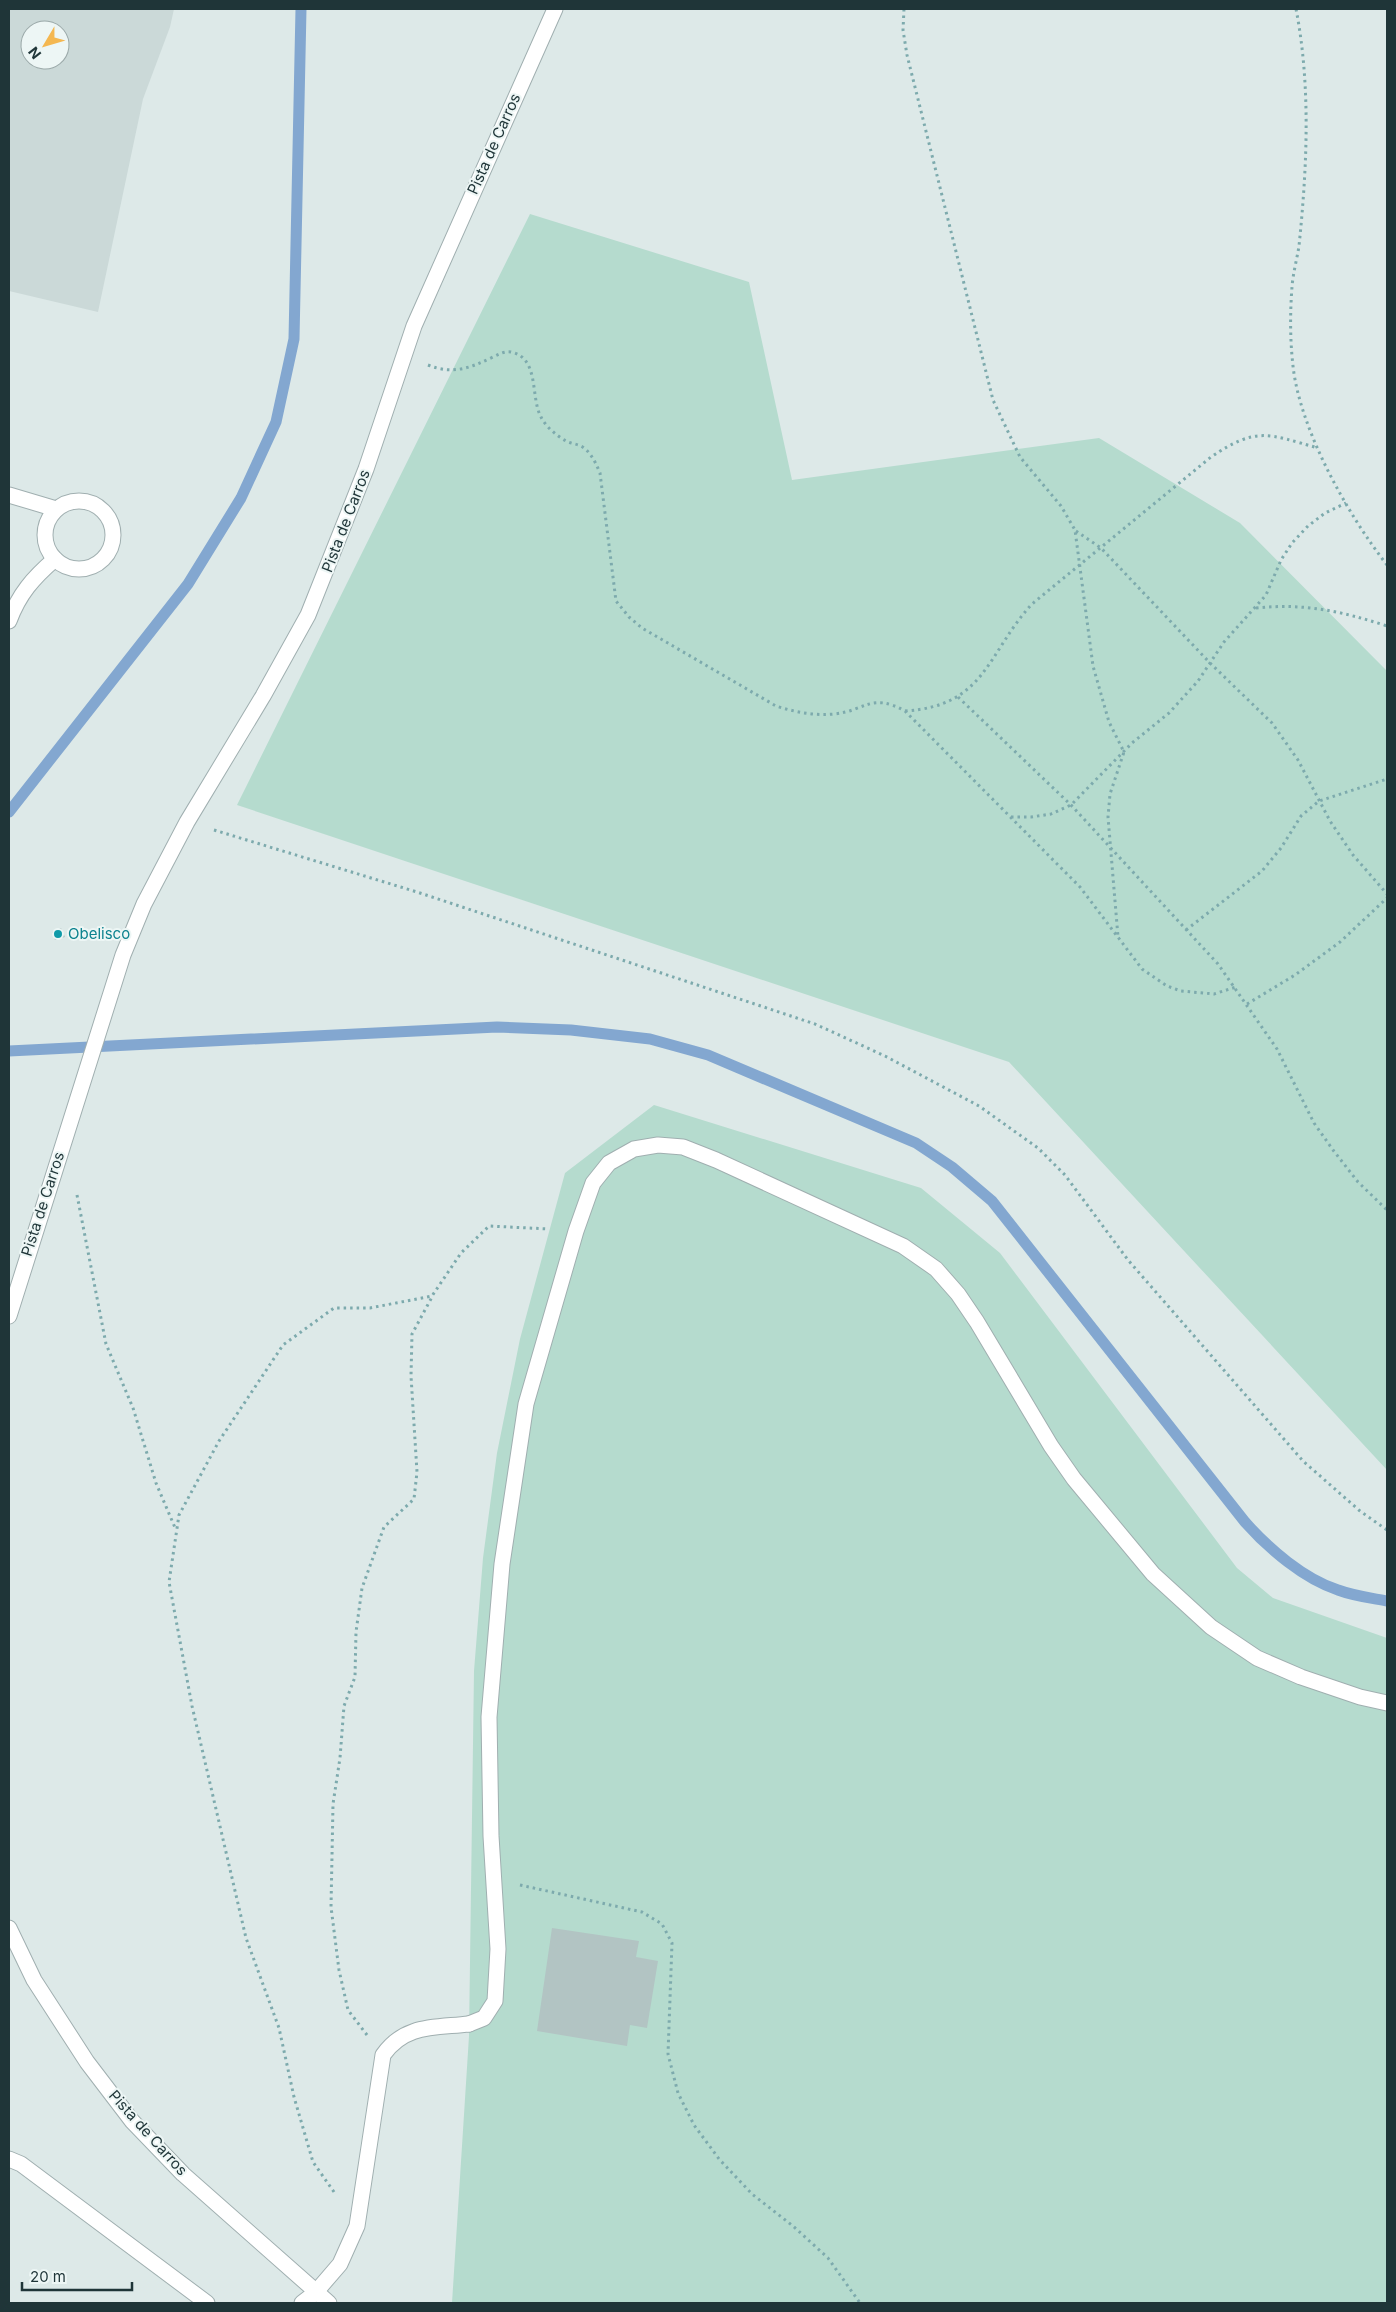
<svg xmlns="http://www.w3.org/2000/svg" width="1396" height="2312" font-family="Inter,sans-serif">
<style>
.built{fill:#cbd9d8;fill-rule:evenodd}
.green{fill:#b5dbce}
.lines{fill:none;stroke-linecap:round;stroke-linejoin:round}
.stream{stroke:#83a7d0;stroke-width:11}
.building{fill:#b2c4c3}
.lane-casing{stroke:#a0afb0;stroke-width:17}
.street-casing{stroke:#a0afb0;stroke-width:17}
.path{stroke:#7daaad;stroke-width:3;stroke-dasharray:2.5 4;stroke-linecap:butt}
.lane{stroke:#fff;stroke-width:15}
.street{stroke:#fff;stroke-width:15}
.culture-dot{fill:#0f9aa8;stroke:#edf6f5;stroke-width:2}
.labels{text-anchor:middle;stroke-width:4;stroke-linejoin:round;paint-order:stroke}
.street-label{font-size:15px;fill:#1f3538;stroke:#edf6f5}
.culture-label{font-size:15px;fill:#0d838f;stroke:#edf6f5;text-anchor:start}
</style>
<rect width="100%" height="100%" fill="#dde9e8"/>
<path class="built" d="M9,9H174L170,27L143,99L98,312L9,291ZM30,30H60V60H30Z"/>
<g class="green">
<path d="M530,214L749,282L792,480L1099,438L1240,523L1387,671V1470L1009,1062L237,805Z"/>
<path d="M654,1105L921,1188L1000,1253L1237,1568L1273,1598L1387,1638V2303H452L469,2036L474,1671L483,1558L497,1453L520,1339L565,1173Z"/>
</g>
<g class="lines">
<g class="stream">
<path d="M9,812L188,584L241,498L276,422L294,339L301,9"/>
<path d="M9,1051L497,1027L571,1030L650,1039L708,1055L916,1143L952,1167L992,1201L1245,1522C1269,1549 1304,1579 1338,1590C1354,1596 1371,1598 1387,1601"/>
</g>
</g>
<g class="building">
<path d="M61,928L65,937L55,940L52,932Z"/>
<path d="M552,1928L639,1941L636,1957L658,1961L647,2028L630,2025L627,2046L537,2031Z"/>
</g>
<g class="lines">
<g class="lane-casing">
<g id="lane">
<path d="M9,495L56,509"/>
<circle cx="79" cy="535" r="34"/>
<path d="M9,621C19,594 33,578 55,559"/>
<path d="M469,2024L484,2018L495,2001L498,1949L491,1836L489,1717L502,1564L526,1404L576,1231L593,1183L609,1163L634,1149L658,1145L683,1147L716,1160L903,1246L936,1269L958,1294L977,1322L1051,1446L1074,1479L1153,1574L1211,1627L1257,1658L1301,1677L1360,1697L1387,1703"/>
</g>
</g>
<g class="street-casing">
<g id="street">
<path d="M9,1316L123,955L144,904L187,822L263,696L308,615L366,469L414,326L555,9"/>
<path d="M9,1928L34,1980L87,2062L132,2121L183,2174L329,2303"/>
<path d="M9,2159L21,2164L207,2303"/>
<path d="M302,2303L315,2293L340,2264L357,2226L383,2055C405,2024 434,2028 469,2024"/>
</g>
</g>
<g class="path">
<path d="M904,9L903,30L907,55L993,400L1020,457L1061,506L1075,530L1093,666L1109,722L1124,752L1110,794L1108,817L1118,937"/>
<path d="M1296,9C1311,86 1307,168 1299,246C1297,259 1293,273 1292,287C1290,313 1290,340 1293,366C1300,430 1348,515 1387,565"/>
<path d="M428,365C453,375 470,368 493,357C499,354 505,351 511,352C540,358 530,397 541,417C546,427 557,436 566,441C572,444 579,444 584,448C592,454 596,464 600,473L616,601L629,617L642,628L776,706C795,712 814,716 834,714C865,711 871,692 905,711L1080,887L1142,969L1167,986L1181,991L1214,994L1236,987"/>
<path d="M1076,531L1101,548L1210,663L1272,723L1298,760L1330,821L1353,855L1387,894"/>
<path d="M1256,608C1304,603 1341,611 1387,626"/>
<path d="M958,697L1071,805L1218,964L1277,1049L1314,1123L1333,1150L1358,1182L1387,1210"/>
<path d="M905,711C986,706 987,653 1032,604L1211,457C1257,426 1268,434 1318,448"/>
<path d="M1011,817H1031L1051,814L1071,805L1132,743L1169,713L1198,681L1224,642L1266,595L1281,560L1292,543L1308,526L1325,513L1346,503"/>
<path d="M214,830L417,892L815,1024L885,1056L979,1106L1038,1148L1065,1175L1128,1260L1303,1461L1360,1511L1387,1530"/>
<path d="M1186,930L1262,871L1281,848L1301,816L1319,801L1387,779"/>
<path d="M1247,1004L1295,975L1340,942L1387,898"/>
<path d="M77,1195L106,1344L133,1408L156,1483L176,1530"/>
<path d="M520,1885L642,1912L662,1924L672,1943L668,2054L678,2093L694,2125L719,2159L752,2194L793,2226L828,2258L860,2303"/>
<path d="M367,2035L348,2010L339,1970L331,1907L333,1804L340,1758L344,1706L355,1677L356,1632L362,1588L384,1527L414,1499L417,1472L411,1376L412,1334L432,1297"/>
<path d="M334,2192L313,2162L294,2097L279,2028L246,1938L192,1706L169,1582L179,1515L219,1441L283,1345L334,1308H370L432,1296L461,1253L489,1226L549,1229"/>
</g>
<use href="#lane" class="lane"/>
<use href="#street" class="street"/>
</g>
<circle class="culture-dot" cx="58" cy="934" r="5"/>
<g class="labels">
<g class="street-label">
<text transform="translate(494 144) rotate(-66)" y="5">Pista de Carros</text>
<text transform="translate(346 521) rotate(-69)" y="5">Pista de Carros</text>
<text transform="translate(43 1204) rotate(-72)" y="5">Pista de Carros</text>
<text transform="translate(148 2133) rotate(48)" y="5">Pista de Carros</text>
</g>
<g class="culture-label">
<text x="68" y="939">Obelisco</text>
</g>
</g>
<rect width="1396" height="2312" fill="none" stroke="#1f3538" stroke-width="20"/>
<g transform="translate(45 45) rotate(232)"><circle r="24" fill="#edf6f5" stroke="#9ba9a9"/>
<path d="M0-4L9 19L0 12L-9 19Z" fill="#f4b750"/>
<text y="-8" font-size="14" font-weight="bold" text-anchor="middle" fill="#1f3538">N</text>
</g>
<path d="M22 2282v8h110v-8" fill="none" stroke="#1f3538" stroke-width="2.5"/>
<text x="30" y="2282" font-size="15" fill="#1f3538" stroke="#edf6f5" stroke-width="4" paint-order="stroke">20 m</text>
</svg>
